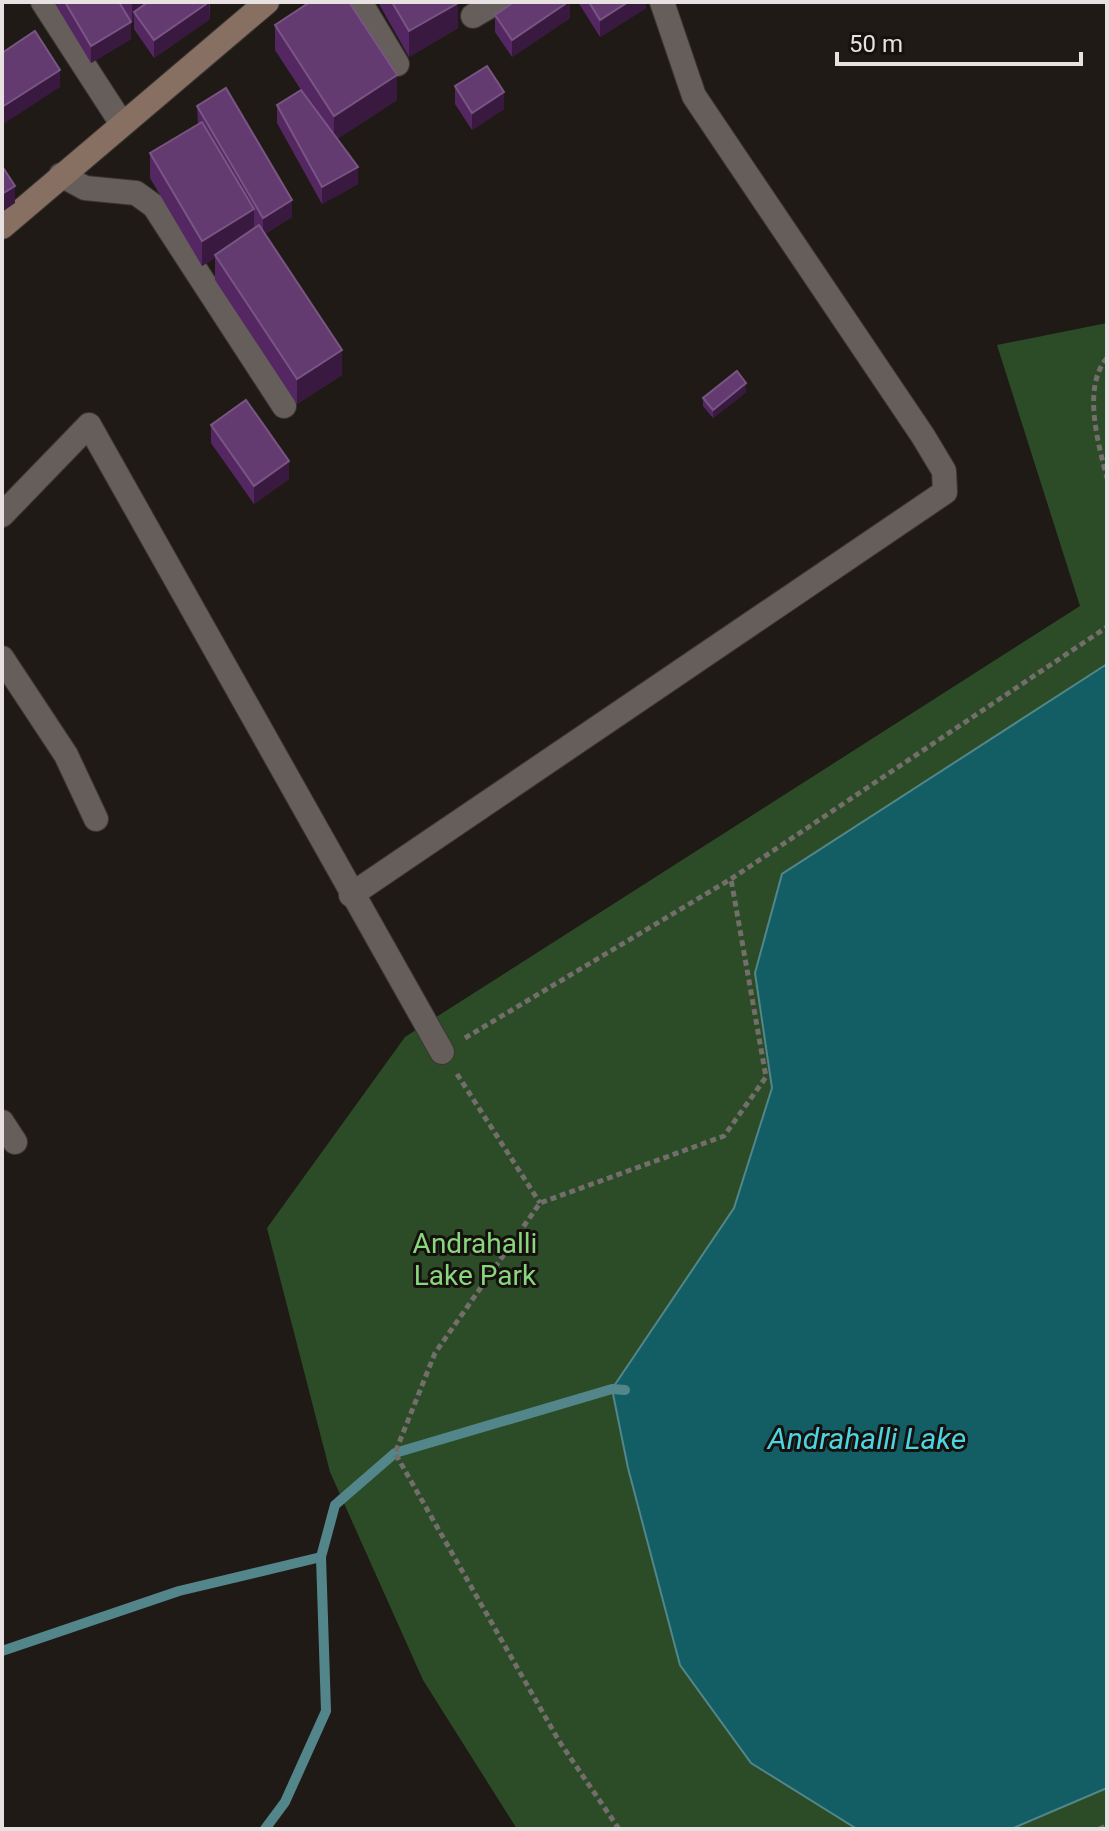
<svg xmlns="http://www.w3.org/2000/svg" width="1109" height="1831" font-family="Roboto,sans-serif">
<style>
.green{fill:#2b4c26}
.water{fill:#125e64;stroke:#52868a;stroke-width:2}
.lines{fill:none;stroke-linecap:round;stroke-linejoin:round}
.stream{stroke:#52868a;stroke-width:10}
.street-casing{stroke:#3a3635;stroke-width:26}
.secondary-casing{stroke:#3a3635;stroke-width:26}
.path{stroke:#736d6b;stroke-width:5;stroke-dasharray:6 4;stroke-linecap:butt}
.street{stroke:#655e5b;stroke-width:24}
.secondary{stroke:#877061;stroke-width:24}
.wall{fill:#542763}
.shaded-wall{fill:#39193f}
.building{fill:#643b71;stroke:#785582;stroke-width:2}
.labels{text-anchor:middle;stroke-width:6;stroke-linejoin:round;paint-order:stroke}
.park-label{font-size:28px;fill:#88d77c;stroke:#16110e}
.water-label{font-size:30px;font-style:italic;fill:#4bd5e1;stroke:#16110e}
</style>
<rect width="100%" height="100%" fill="#201a17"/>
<g class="green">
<path d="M1107,323V664L782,874L755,973L772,1088L734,1208L612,1389L628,1468L680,1665L751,1763L857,1829H517L423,1680L330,1472L267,1228L405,1037L1080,606L997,345Z"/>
<path d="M1107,1788V1829H1011Z"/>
</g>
<path class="water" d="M1107,664V1788L1011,1829H857L751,1763L680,1665L628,1468L612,1389L734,1208L772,1088L755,973L782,874Z"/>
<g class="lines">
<g class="stream">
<path d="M2,1651L179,1591L321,1557L335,1505L395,1453L612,1389L625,1390"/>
<path d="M265,1829L285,1802L326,1711L321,1557"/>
</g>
<g class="street-casing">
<g id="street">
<path d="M43,2L122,124"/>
<path d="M360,2L397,64"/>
<path d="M473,16L497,2"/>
<path d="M61,175L85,188L136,193L154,206L284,406"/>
<path d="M2,515L89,425L442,1052"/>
<path d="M2,658L66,755L96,819"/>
<path d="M351,895L945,492L944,471L923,436L694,96L662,2"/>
<path d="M2,1122L15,1142"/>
</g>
</g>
<g class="secondary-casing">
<path id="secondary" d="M2,227L267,2"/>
</g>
<g class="path">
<path d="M1107,358C1082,387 1098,443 1107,478"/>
<path d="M465,1038L731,879L1107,627"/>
<path d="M457,1074L540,1203"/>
<path d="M619,1829L559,1741L395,1453L435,1353L540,1203L724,1136L766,1077L731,879"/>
<path d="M1099,1829L1107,1826"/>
</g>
<use href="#street" class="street"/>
<use href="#secondary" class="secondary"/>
</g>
<g class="wall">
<path d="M54,2H210V19L154,58L134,29V20L132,22L126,14L131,39L91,63Z"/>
<path d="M378,2H457L458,28L409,57Z"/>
<path d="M570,2V18L512,57L495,32V15Z"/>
<path d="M578,2H646V8L600,37Z"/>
<path d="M275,25L397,100L337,139L358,184L322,204L277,123V105L301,90L275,50Z"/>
<path d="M455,86L504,109L472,130L455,104Z"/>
<path d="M197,106L292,217L265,234L342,375L297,404L215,280V258L202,266L150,178V153L198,125Z"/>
<path d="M746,392L713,418L703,406V398Z"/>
<path d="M211,425L289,479L254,504L211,443Z"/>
</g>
<g class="shaded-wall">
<path d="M132,2H161L134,12V20L132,22Z"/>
<path d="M209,2L210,19L154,58V40Z"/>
<path d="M568,2H570V18L512,57V40Z"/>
<path d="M628,2H646V8L600,37V20Z"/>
<path d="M458,3V28L409,57V31Z"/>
<path d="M131,22V39L91,63V46Z"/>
<path d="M60,70V87L2,125V107Z"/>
<path d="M397,75V100L334,141V116Z"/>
<path d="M504,92V109L472,130V113Z"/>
<path d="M358,167V184L322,204V187Z"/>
<path d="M15,186V203L2,212V194Z"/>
<path d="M292,200V217L263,235V218Z"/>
<path d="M254,209V234L215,255V258L202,266V241Z"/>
<path d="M342,350V375L297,404V379Z"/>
<path d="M746,383V392L713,418V410Z"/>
<path d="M289,461V479L254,504V486Z"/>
</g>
<g class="building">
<path d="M65,2H119L131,22L91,46Z"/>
<path d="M148,2H209L154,40L134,12Z"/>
<path d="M310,2H349L397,75L334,116L275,25Z"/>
<path d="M392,2H457L458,3L409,31Z"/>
<path d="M514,2H568L512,40L495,15Z"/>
<path d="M589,2H628L600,20Z"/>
<path d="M35,31L60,70L2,107V53Z"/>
<path d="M487,66L504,92L472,113L455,86Z"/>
<path d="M226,88L292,200L263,218L197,106Z"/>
<path d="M301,90L358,167L322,187L277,105Z"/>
<path d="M202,122L254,209L202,241L150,153Z"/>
<path d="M2,166L15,186L2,194Z"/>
<path d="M259,225L342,350L297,379L215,255Z"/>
<path d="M737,371L746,383L713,410L703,398Z"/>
<path d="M246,400L289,461L254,486L211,425Z"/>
</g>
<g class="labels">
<g class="park-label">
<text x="475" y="1253">Andrahalli<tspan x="475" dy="32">Lake Park</tspan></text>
</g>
<g class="water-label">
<text x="867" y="1449">Andrahalli Lake</text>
</g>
</g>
<rect width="1109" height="1831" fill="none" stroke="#e7e2e1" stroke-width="8"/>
<path d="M837 52v12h244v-12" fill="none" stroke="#e7e2e1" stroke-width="4"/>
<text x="849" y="52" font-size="24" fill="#e7e2e1" stroke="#16110e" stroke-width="6" paint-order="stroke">50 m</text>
</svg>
